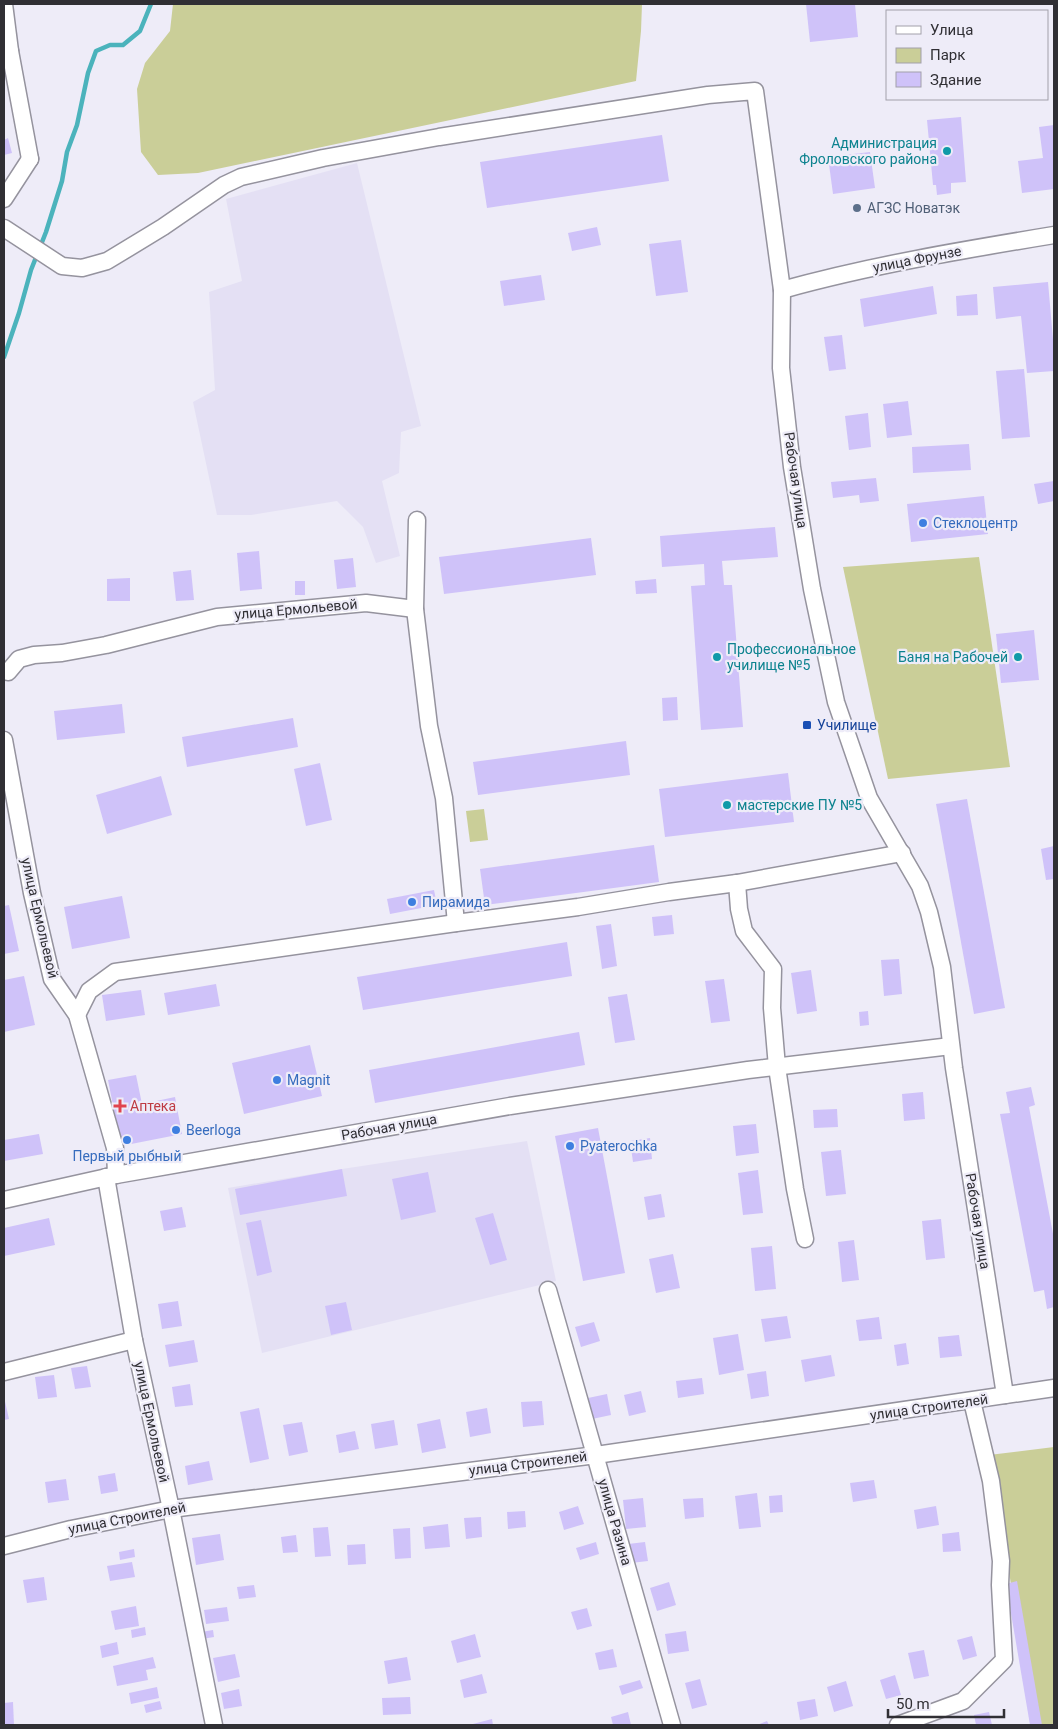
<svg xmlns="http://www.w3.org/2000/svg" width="1058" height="1729" font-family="Roboto,sans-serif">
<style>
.built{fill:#e4e0f4}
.green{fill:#cace98}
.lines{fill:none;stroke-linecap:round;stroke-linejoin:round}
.stream{stroke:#4bb3bc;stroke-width:4.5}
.building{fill:#cfc2f9}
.minor-casing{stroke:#95939e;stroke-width:19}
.minor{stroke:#fff;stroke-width:16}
.culture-dot{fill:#0f9aa8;stroke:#eeecf8;stroke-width:2}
.service-dot{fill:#5c6f8a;stroke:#eeecf8;stroke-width:2}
.shop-dot{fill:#3f7fe0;stroke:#eeecf8;stroke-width:2}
.transit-dot{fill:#1a4fb4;stroke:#eeecf8;stroke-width:2}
.health-dot{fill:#e0444e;stroke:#eeecf8;stroke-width:2}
.labels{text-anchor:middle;stroke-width:4.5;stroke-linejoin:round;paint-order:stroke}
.culture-label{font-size:14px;fill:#0d838f;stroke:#eeecf8;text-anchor:end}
.service-label{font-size:14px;fill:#4e5e75;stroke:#eeecf8;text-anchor:start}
.street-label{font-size:14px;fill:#302f34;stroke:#eeecf8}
.shop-label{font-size:14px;fill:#366cbe;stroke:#eeecf8;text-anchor:start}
.transit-label{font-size:14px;fill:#164399;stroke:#eeecf8;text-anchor:start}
.health-label{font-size:14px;fill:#be3a42;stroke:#eeecf8;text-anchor:start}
</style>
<rect width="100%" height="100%" fill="#eeecf8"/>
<g class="built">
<path d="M357,163L421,426L401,432L399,473L382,481L400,556L376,563L363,527L337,501L251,515H217L193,402L215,390L209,292L242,281L226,199Z"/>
<path d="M527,1141L556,1281L262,1353L228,1188L342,1169Z"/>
</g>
<g class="green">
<path d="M173,4H642L641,31L636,81L198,173L158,175L141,152L137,89L145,63L170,31Z"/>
<path d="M979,557L1010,767L888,779L843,567Z"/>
<path d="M484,809L488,840L470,842L466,811Z"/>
<path d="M1054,1447V1725H1035L989,1455Z"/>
</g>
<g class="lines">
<path class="stream" d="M4,357L19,313L31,270L46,232L62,181L67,152L77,125L88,73L96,51L110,45H123L140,31L151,4"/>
</g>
<g class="building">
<path d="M806,4H855L858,37L810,42Z"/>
<path d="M961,117L966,182L951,183V193L937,195L936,185H933L927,120Z"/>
<path d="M1054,125V189L1022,193L1018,161L1043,158L1039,127Z"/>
<path d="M662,135L669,181L487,208L480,162Z"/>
<path d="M8,138L12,153L4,155V140Z"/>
<path d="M870,152L875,188L833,194L828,157Z"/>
<path d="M597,227L601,245L572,251L568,233Z"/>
<path d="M681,240L688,292L656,296L649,244Z"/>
<path d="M541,275L545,300L504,306L500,281Z"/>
<path d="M1048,282L1054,351V371L1027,373L1021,316L996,319L993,287Z"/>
<path d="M933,286L937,314L864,327L860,299Z"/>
<path d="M977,294L978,315L957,316L956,296Z"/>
<path d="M842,335L846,369L829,371L824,337Z"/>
<path d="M1024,369L1030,437L1002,439L996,371Z"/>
<path d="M908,401L912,435L887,438L883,404Z"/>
<path d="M868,413L871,447L849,450L845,416Z"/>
<path d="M969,444L971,470L913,473L912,447Z"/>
<path d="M876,478L879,501L860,503L859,495L833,498L831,482Z"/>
<path d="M1054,481V501L1038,504L1034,484Z"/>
<path d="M984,496L988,534L911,542L907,504Z"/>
<path d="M775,527L778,557L722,561L724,585H732L743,727L701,730L691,586L705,585L704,564L662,567L660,536Z"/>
<path d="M591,538L596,575L444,594L439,557Z"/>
<path d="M259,551L262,589L240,591L237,553Z"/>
<path d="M353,558L356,587L337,589L334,560Z"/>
<path d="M191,570L194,600L176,601L173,572Z"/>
<path d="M130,578V601H107V579Z"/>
<path d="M656,579L657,593L636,594L635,581Z"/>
<rect x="295" y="581" width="10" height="14"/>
<path d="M1034,630L1039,680L1001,683L996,634Z"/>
<path d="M677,697L678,720L663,721L662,698Z"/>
<path d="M122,704L125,733L57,740L54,711Z"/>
<path d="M293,718L298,747L187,767L182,737Z"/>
<path d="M626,741L630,775L478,795L473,762Z"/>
<path d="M320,763L332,820L306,826L294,769Z"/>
<path d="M788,773L794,822L665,837L659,789Z"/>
<path d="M161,776L172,815L107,834L96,795Z"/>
<path d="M967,799L1005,1008L974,1014L936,804Z"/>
<path d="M654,845L659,882L485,905L480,869Z"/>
<path d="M1054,846V879L1046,880L1041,849Z"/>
<path d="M434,890L437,905L390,914L387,899Z"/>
<path d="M122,896L130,938L72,949L64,907Z"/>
<path d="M9,905L19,951L4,954V906Z"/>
<path d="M672,915L674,934L654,936L652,917Z"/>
<path d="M611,924L617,966L602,969L596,926Z"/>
<path d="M567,942L572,976L363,1010L357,977Z"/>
<path d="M899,959L902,994L884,996L881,960Z"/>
<path d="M811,970L817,1011L797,1014L791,973Z"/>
<path d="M24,976L35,1025L4,1032V980Z"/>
<path d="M724,979L730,1021L711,1023L705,981Z"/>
<path d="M216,984L220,1006L168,1015L164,993Z"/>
<path d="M141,990L145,1015L106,1021L102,995Z"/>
<path d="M627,994L635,1040L615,1043L608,997Z"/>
<path d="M868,1011L869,1025L860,1026L859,1012Z"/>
<path d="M579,1032L585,1065L375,1103L369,1070Z"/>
<path d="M310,1045L322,1096L244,1114L232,1063Z"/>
<path d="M136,1075L142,1104L175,1097L182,1134L121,1146L108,1080Z"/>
<path d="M1031,1087L1035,1105L1029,1107L1054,1239V1307L1047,1309L1044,1290L1034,1292L1000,1114L1010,1113L1006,1092Z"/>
<path d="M923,1092L925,1119L904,1121L902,1094Z"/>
<path d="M837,1109L838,1127L814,1128L813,1110Z"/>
<path d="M756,1124L759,1153L736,1156L733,1126Z"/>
<path d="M598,1128L625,1273L583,1281L555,1136Z"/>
<path d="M39,1134L43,1154L4,1161V1140Z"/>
<path d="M650,1138L652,1159L633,1162L630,1141Z"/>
<path d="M841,1150L846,1194L826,1196L821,1152Z"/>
<path d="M342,1169L347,1196L240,1215L235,1189Z"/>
<path d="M758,1170L763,1213L743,1215L738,1173Z"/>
<path d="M428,1172L436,1212L401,1220L392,1179Z"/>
<path d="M661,1194L665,1217L648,1220L644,1197Z"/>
<path d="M182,1207L186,1227L164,1231L160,1211Z"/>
<path d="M493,1213L507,1260L490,1265L475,1218Z"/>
<path d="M49,1218L55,1245L4,1256V1228Z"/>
<path d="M941,1219L945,1258L926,1260L922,1221Z"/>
<path d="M261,1220L272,1272L257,1276L246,1223Z"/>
<path d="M854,1240L859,1280L842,1282L838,1242Z"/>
<path d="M772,1246L776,1289L755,1291L751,1248Z"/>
<path d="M673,1254L680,1288L656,1293L649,1259Z"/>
<path d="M178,1301L182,1326L162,1329L158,1304Z"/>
<path d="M346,1302L352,1330L331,1335L325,1306Z"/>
<path d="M787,1316L791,1338L765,1342L761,1319Z"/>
<path d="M879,1317L882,1339L859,1341L856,1320Z"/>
<path d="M594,1322L600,1341L581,1347L575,1327Z"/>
<path d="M738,1334L744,1370L719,1375L713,1338Z"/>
<path d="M959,1335L962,1356L940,1358L938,1337Z"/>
<path d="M194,1340L198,1362L169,1367L165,1345Z"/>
<path d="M906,1343L909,1364L897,1366L894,1345Z"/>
<path d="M831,1355L835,1376L805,1382L801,1360Z"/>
<path d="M87,1366L91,1387L75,1389L71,1368Z"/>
<path d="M766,1371L769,1396L751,1399L747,1374Z"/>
<path d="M54,1375L57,1397L38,1399L35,1377Z"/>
<path d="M702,1378L704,1394L678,1398L676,1381Z"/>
<path d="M190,1384L193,1405L175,1407L172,1387Z"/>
<path d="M641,1391L646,1412L629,1416L624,1395Z"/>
<path d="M607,1394L611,1415L592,1419L588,1398Z"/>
<path d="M4,1397L9,1419L4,1420Z"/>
<path d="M542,1401L544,1425L523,1427L521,1402Z"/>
<path d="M259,1408L269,1459L250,1463L240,1412Z"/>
<path d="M487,1408L491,1433L470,1437L466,1412Z"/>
<path d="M440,1419L446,1448L422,1453L417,1424Z"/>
<path d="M394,1420L398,1445L375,1449L371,1424Z"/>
<path d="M302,1422L308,1452L289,1456L283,1425Z"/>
<path d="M355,1431L359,1449L339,1453L336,1435Z"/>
<path d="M209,1461L213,1480L188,1485L185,1466Z"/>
<path d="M115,1473L118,1491L101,1494L98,1476Z"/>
<path d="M66,1479L69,1500L48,1503L45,1482Z"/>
<path d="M874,1480L877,1498L853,1502L850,1483Z"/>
<path d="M757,1493L761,1527L739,1529L735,1496Z"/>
<path d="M782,1495L783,1512L770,1513L769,1496Z"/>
<path d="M643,1498L646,1527L626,1529L623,1500Z"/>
<path d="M703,1498L704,1517L685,1519L683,1499Z"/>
<path d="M578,1506L584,1524L564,1530L559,1512Z"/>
<path d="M936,1506L939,1525L917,1529L914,1510Z"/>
<path d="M525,1511L526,1527L508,1529L507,1512Z"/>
<path d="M481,1517L482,1537L466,1539L464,1518Z"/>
<path d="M448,1524L450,1547L425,1549L423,1527Z"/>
<path d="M328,1527L331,1556L315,1557L313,1528Z"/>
<path d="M410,1528L411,1558L395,1559L393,1529Z"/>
<path d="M959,1532L961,1551L943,1552L942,1534Z"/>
<path d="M220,1534L224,1560L196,1565L192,1538Z"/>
<path d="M296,1535L298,1552L283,1553L281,1537Z"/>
<path d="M596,1542L599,1554L580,1560L576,1548Z"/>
<path d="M645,1542L648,1561L631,1563L628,1544Z"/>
<path d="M365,1544L366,1564L348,1565L347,1545Z"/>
<path d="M134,1549L135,1557L120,1560L119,1552Z"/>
<path d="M132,1562L135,1577L110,1581L107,1566Z"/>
<path d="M44,1577L47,1600L27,1603L23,1580Z"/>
<path d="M1017,1581L1042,1725H1030L1006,1584Z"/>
<path d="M669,1582L676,1605L657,1611L650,1588Z"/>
<path d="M254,1585L256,1597L239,1599L237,1587Z"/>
<path d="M136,1606L139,1626L115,1630L111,1611Z"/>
<path d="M227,1607L229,1621L206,1624L204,1610Z"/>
<path d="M587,1608L592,1626L577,1630L571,1612Z"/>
<path d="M145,1627L146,1635L132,1638L131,1630Z"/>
<path d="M213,1630L214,1637L202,1639L201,1632Z"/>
<path d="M686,1631L689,1651L668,1654L665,1634Z"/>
<path d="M475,1634L481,1657L457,1663L451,1641Z"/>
<path d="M972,1636L977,1656L963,1660L957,1640Z"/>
<path d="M117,1642L119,1654L102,1658L100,1646Z"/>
<path d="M613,1649L617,1667L599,1670L595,1653Z"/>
<path d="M924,1650L929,1676L914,1679L908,1653Z"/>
<path d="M235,1654L240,1677L218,1682L213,1658Z"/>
<path d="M153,1657L156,1668L146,1670L148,1680L117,1686L113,1666Z"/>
<path d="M407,1657L411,1680L388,1684L384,1661Z"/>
<path d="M482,1674L487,1693L464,1698L460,1680Z"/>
<path d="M895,1675L901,1695L886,1699L880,1680Z"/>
<path d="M700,1679L707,1705L692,1709L685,1683Z"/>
<path d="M640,1680L643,1688L622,1695L619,1686Z"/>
<path d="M846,1681L853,1706L834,1712L827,1687Z"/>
<path d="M157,1687L159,1698L131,1704L129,1693Z"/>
<path d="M239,1689L242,1706L224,1709L221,1693Z"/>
<path d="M410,1697L411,1714L383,1715L382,1698Z"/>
<path d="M815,1699L818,1716L800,1720L797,1702Z"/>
<path d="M160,1701L162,1709L146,1713L144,1705Z"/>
<path d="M13,1702L14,1725H4V1703Z"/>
<path d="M628,1712L631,1725H613L611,1717Z"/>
<path d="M989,1712L992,1725H976L974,1715Z"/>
<path d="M492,1719L493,1725H469Z"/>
<path d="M767,1721L769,1725H757Z"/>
</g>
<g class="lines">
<g class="minor-casing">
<g id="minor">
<path d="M4,4L10,51"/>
<path d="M4,41L10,51L30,159"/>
<path d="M4,199L30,159"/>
<path d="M4,228L62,266L82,268L107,261L163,227L224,185L241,177L323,158L439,137L708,95L755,91L782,290L781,368L792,467L812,589L836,702L869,798L920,886L929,912L942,967L954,1068L1005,1395"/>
<path d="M782,290C872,265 963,250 1054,235"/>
<path d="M417,520L415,609L429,726L444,798L456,923"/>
<path d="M8,672L19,659L34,655L62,653L106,645L217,617L366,603L415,609"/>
<path d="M4,740L32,893L52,979L77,1015L115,1148L116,1175"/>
<path d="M737,883L739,909L744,931L773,969L772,1008L777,1067L795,1189L805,1239"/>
<path d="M77,1015L89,991L115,972L456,923L578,907L669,892L737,883L902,853"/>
<path d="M106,1177L134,1340L171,1509L214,1725"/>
<path d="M4,1200L116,1175L510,1106L748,1070L951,1046"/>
<path d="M548,1290L672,1725"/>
<path d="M4,1372L134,1340"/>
<path d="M4,1546L71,1529L171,1509L596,1455L1054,1388"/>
<path d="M898,1725L963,1701L1004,1660L1000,1585L1001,1561L991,1481L972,1401"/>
</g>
</g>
<use href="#minor" class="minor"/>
</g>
<g class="culture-dot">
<circle cx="947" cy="151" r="5"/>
<circle cx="717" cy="657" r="5"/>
<circle cx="1018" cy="657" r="5"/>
<circle cx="727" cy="805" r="5"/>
</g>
<circle class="service-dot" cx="857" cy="208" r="5"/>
<g class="shop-dot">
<circle cx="923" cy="523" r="5"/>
<circle cx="412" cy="902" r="5"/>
<circle cx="277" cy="1080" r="5"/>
<circle cx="176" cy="1130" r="5"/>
<circle cx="127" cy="1140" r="5"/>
<circle cx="570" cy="1146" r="5"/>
</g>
<rect class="transit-dot" x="802" y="720" width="10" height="10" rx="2.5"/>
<path class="health-dot" d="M117.5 1098.5h5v5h5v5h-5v5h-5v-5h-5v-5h5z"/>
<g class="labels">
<g class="culture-label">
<text x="937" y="148">Администрация<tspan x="937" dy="16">Фроловского района</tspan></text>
<text x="727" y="654" text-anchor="start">Профессиональное<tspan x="727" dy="16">училище №5</tspan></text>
<text x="1008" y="662">Баня на Рабочей</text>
<text x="737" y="810" text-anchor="start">мастерские ПУ №5</text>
</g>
<g class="service-label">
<text x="867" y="213">АГЗС Новатэк</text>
</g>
<g class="street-label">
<text transform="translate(917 259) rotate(-11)" y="5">улица Фрунзе</text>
<text transform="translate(796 480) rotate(82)" y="5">Рабочая улица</text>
<text transform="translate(296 609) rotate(-5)" y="5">улица Ермольевой</text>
<text transform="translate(40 918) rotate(77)" y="5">улица Ермольевой</text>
<text transform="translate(389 1127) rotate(-10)" y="5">Рабочая улица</text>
<text transform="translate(978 1221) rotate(81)" y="5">Рабочая улица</text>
<text transform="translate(929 1407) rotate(-8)" y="5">улица Строителей</text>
<text transform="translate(152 1422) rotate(78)" y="5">улица Ермольевой</text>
<text transform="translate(528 1463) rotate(-7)" y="5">улица Строителей</text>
<text transform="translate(127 1518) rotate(-11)" y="5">улица Строителей</text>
<text transform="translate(615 1522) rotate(74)" y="5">улица Разина</text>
</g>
<g class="shop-label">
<text x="933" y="528">Стеклоцентр</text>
<text x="422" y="907">Пирамида</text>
<text x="287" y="1085">Magnit</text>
<text x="186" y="1135">Beerloga</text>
<text x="580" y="1151">Pyaterochka</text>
<text x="127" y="1161" text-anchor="middle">Первый рыбный</text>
</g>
<g class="transit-label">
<text x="817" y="730">Училище</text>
</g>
<g class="health-label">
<text x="130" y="1111">Аптека</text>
</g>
</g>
<rect width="1058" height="1729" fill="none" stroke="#302f34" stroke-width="10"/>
<rect x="886" y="10" width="162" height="90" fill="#eeecf8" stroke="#a2a0aa"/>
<rect x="896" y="26" width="25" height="8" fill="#ffffff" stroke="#a2a0aa"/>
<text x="930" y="35" font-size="15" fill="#302f34">Улица</text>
<rect x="896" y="48" width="25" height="15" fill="#cace98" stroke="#a2a0aa"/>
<text x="930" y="60" font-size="15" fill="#302f34">Парк</text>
<rect x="896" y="72" width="25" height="15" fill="#cfc2f9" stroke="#a2a0aa"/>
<text x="930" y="85" font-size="15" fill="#302f34">Здание</text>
<path d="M888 1709v8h116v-8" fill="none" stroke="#302f34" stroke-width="2.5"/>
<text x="896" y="1709" font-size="15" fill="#302f34" stroke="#eeecf8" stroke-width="4" paint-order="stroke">50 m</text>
</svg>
